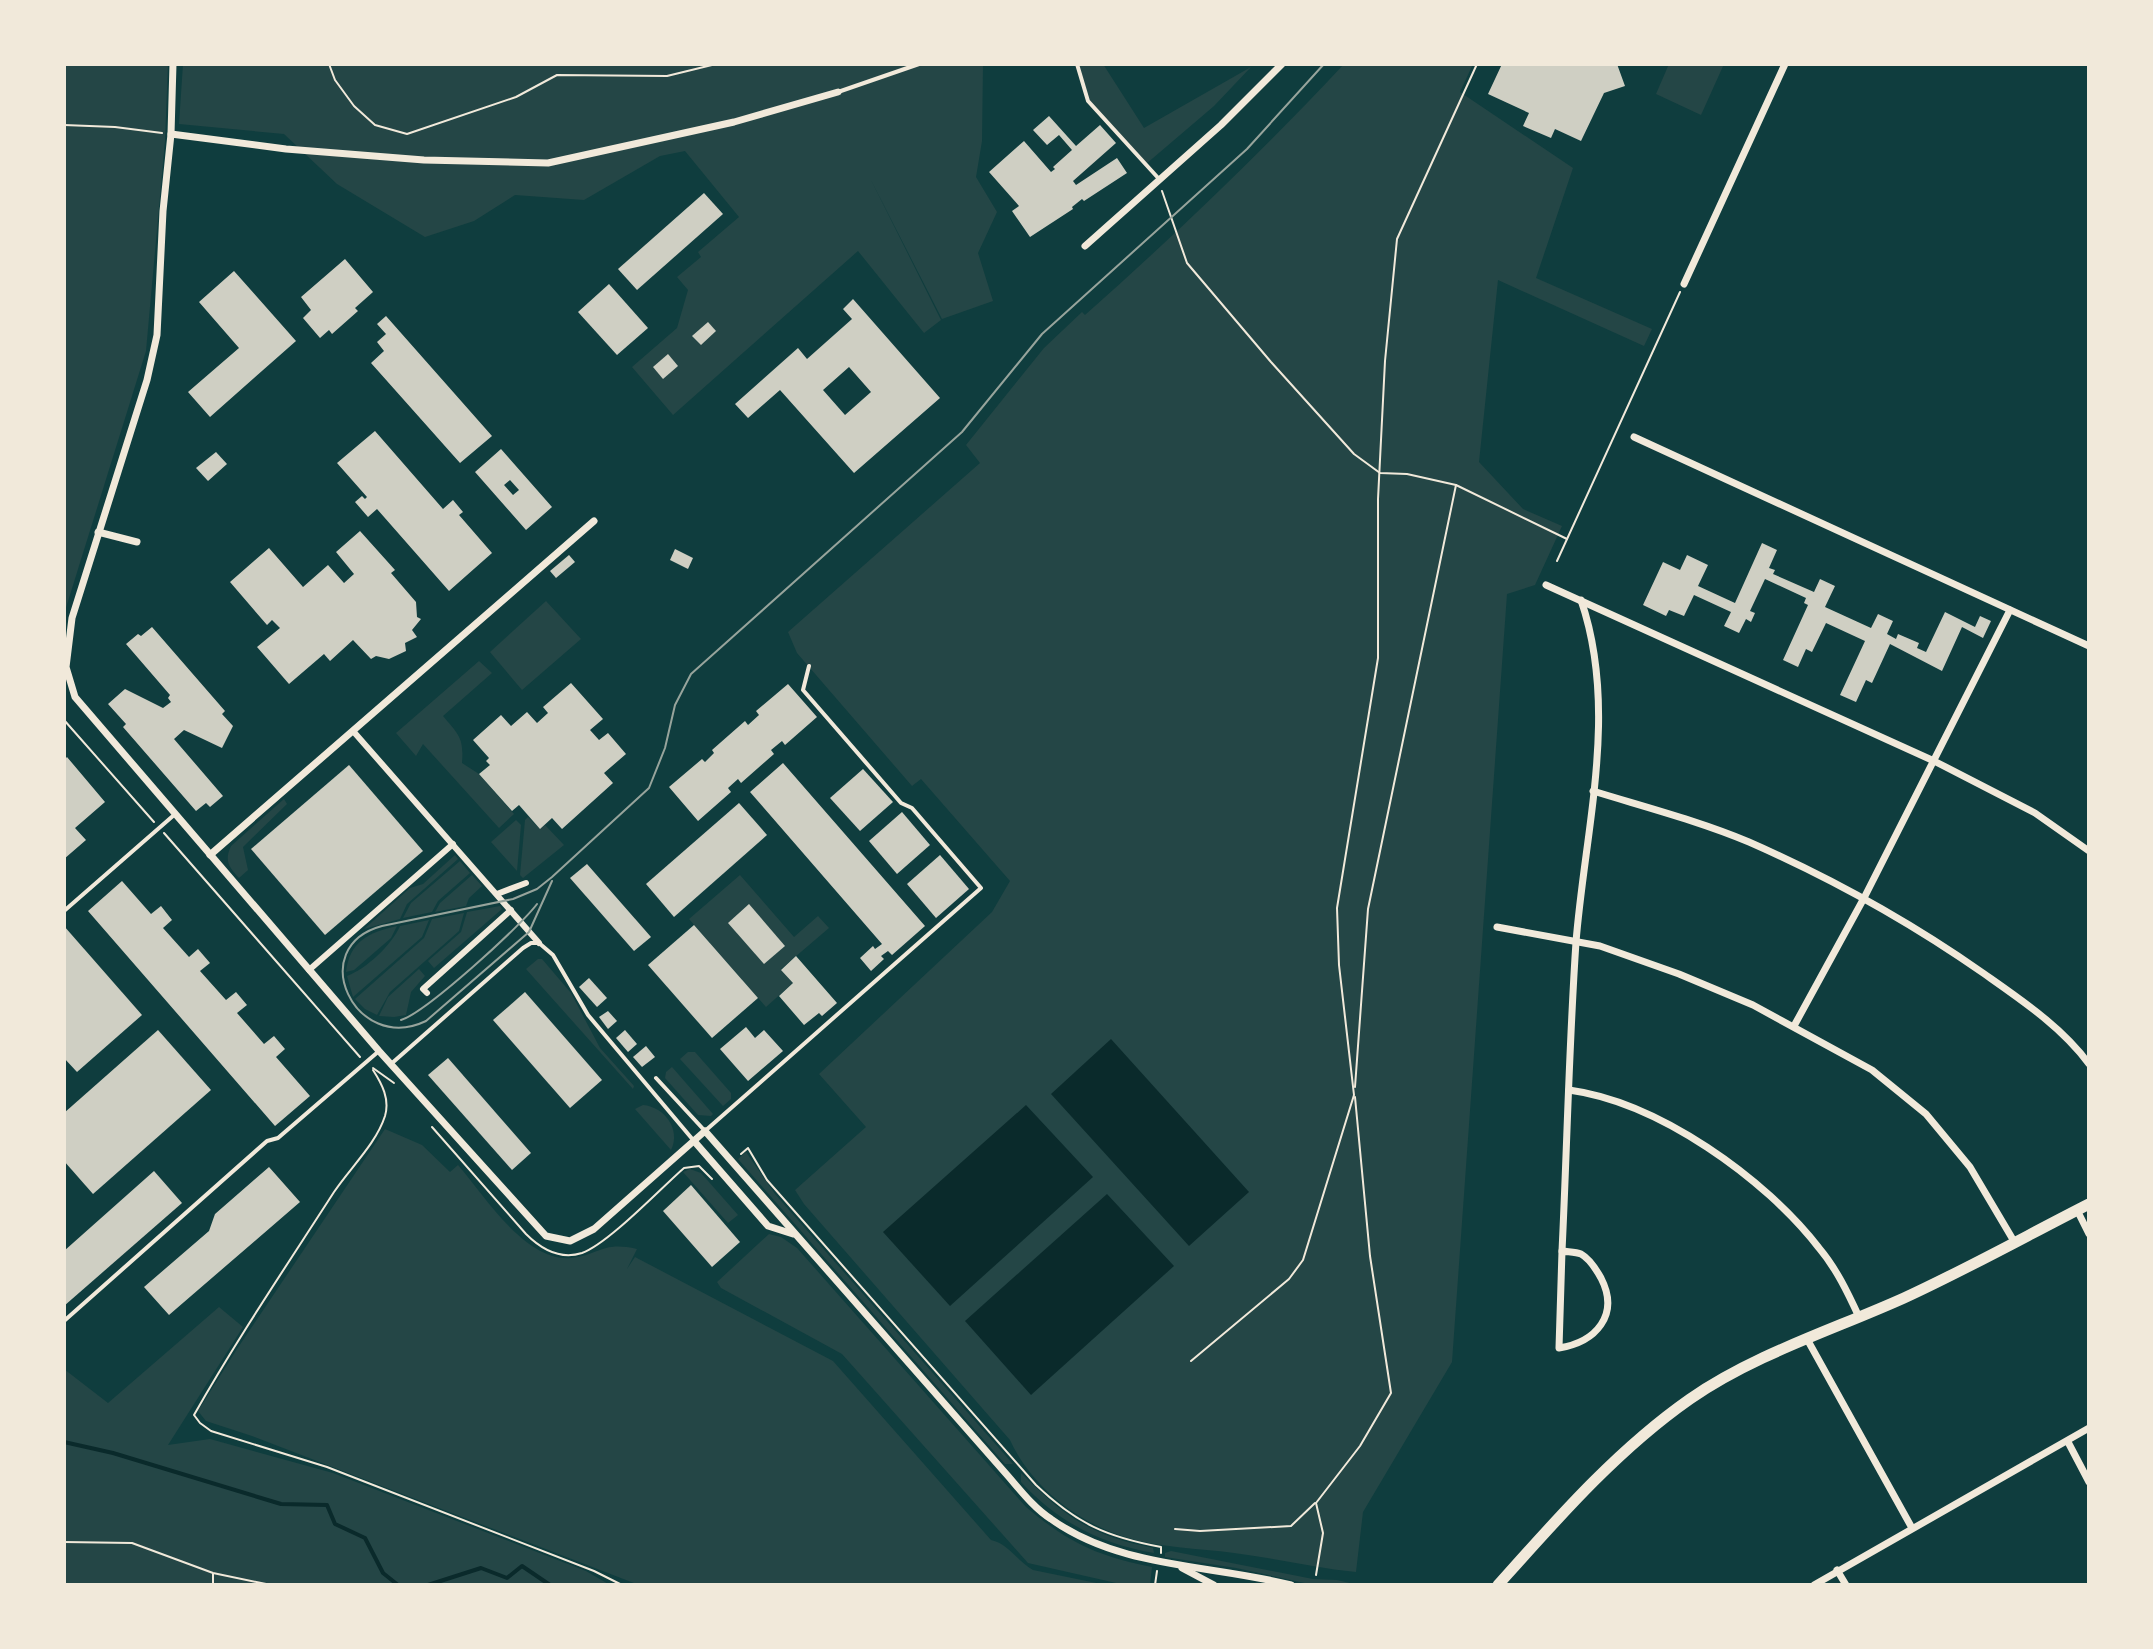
<svg xmlns="http://www.w3.org/2000/svg" width="2153" height="1649" font-family="'Asap Condensed',sans-serif">
<style>
.green{fill:#244646}
.water{fill:#0a2a2b}
.lines{fill:none;stroke-linecap:round;stroke-linejoin:round}
.stream{stroke:#0a2a2b;stroke-width:4}
.building{fill:#cfcfc3;fill-rule:evenodd}
.path{stroke:#f1e9da;stroke-width:2}
.service{stroke:#f1e9da;stroke-width:4}
.pedestrian{stroke:#f1e9da;stroke-width:6}
.minor{stroke:#f1e9da;stroke-width:7}
.secondary{stroke:#f1e9da;stroke-width:11}
.tram{stroke:#97a49c;stroke-width:2}
</style>
<rect width="100%" height="100%" fill="#0f3d3e"/>
<g class="green">
<path d="M64,64H168L165,141L146,351L64,614Z"/>
<path d="M183,64H983L982,141L976,177L997,212L978,253L993,301L942,319L871,180L941,320L924,333L858,251L673,415L632,367L677,328L688,290L677,277L701,257L698,252L739,217L685,151L660,156L584,200L515,195L474,221L425,237L337,184L284,134L179,124Z"/>
<path d="M1079,64H1103L1144,128L1251,67L1214,106L1146,164L1090,101Z"/>
<path d="M1344,64H1473L1460,92L1573,168L1536,278L1652,329L1644,346L1498,280L1479,462L1523,509L1562,526L1535,585L1507,594L1452,1362L1363,1512L1356,1572C1315,1568 1275,1558 1234,1553C1198,1548 1159,1548 1125,1537C1077,1522 1031,1486 1010,1440L804,1204L795,1190L866,1127L819,1074L992,912L1010,881L921,779L912,786L797,653L788,632L980,463L966,445L1044,348L1082,312L1085,315C1175,235 1262,152 1344,64Z"/>
<path d="M1669,64H1724L1701,115L1656,94Z"/>
<path d="M546,601L581,639L522,690L490,652Z"/>
<path d="M479,661L492,673L443,716C459,735 464,738 462,763L479,774L514,814L499,828L423,744L416,756L396,733Z"/>
<path d="M284,799L287,804L243,847L248,870L239,878C229,867 224,861 231,846Z"/>
<path d="M528,817L540,829L545,825L564,845L523,878L520,875L525,820Z"/>
<path d="M516,820L521,825L517,871L491,842Z"/>
<path d="M455,855L458,859L407,904L400,919L364,929L410,888L423,884Z"/>
<path d="M460,861L470,873L438,901L432,912L403,918L411,903Z"/>
<path d="M472,875L482,886L469,898L466,906L435,912L440,903Z"/>
<path d="M740,875L794,937L818,916L829,928L781,969L793,983L766,1007L689,919Z"/>
<path d="M500,906L502,909L434,968L428,961L461,932L467,912Z"/>
<path d="M464,913L459,931L390,992L377,1015L365,1009L355,999L424,938L432,919Z"/>
<path d="M429,920L422,937L353,997L347,976C366,969 392,945 400,926Z"/>
<path d="M397,926L391,938L354,970L346,972C349,942 369,932 397,926Z"/>
<path d="M538,959H542L571,993L600,1048L634,1086L633,1089L526,969Z"/>
<path d="M419,969L425,976L411,992L406,1015L394,1017L379,1016L388,997Z"/>
<path d="M688,1052H695L731,1093V1099L723,1106L680,1059Z"/>
<path d="M672,1067L713,1114L711,1116L698,1115L665,1078L666,1072Z"/>
<path d="M643,1105C665,1107 681,1130 671,1150L635,1109Z"/>
<path d="M385,1129L422,1145L450,1172L458,1165C485,1196 525,1262 571,1258C600,1255 602,1241 637,1249L627,1269L635,1257L833,1361L991,1540C1009,1544 1017,1561 1033,1570L1106,1585H639L252,1436L206,1421L198,1411L237,1349Z"/>
<path d="M746,1152L775,1194L1013,1464H1005L738,1159Z"/>
<path d="M690,1169L701,1173L738,1215L728,1223L683,1172Z"/>
<path d="M769,1234L781,1237L797,1248L1026,1507C1069,1543 1097,1556 1152,1567L1150,1585H1125L1028,1563L842,1354L721,1288L717,1282Z"/>
<path d="M219,1307L243,1327L168,1445L210,1439L333,1473L586,1571L610,1585H64V1369L108,1403Z"/>
<path d="M1021,1473C1066,1518 1090,1535 1153,1548L1154,1553C1101,1544 1058,1522 1021,1482Z"/>
<path d="M1171,1551L1313,1579L1337,1580L1358,1585H1314L1236,1568L1165,1557V1553Z"/>
</g>
<g class="water">
<path d="M1111,1039L1249,1192L1189,1246L1051,1094Z"/>
<path d="M1026,1105L1093,1177L950,1306L883,1232Z"/>
<path d="M1107,1194L1174,1266L1031,1395L965,1321Z"/>
</g>
<g class="lines">
<g class="stream">
<path d="M64,1442L113,1453L281,1504L327,1505L335,1524L365,1538L383,1573L398,1585"/>
<path d="M428,1585L481,1568L507,1578L522,1566L550,1585"/>
</g>
</g>
<g class="building">
<path d="M1502,64H1617L1625,86L1604,93L1581,141L1555,129L1551,138L1523,126L1529,113L1488,94Z"/>
<path d="M1049,116L1076,146L1100,125L1116,143L1073,181L1076,185L1117,158L1127,173L1084,201L1082,199L1072,207L1073,209L1030,237L1012,211L1019,206L989,172L1024,141L1051,172L1055,169L1053,167L1072,150L1059,135L1047,145L1033,130Z"/>
<path d="M704,193L723,214L637,290L618,269Z"/>
<path d="M345,259L373,292L355,308L358,311L332,334L329,330L320,338L303,318L311,310L301,297Z"/>
<path d="M234,271L296,341L210,417L188,392L239,348L199,302Z"/>
<path d="M609,284L648,328L617,355L578,312Z"/>
<path d="M853,299L940,398L854,473L780,390L748,418L735,404L798,348L807,359L852,319L843,309ZM849,367L871,392L845,415L823,390Z"/>
<path d="M386,316L492,436L460,463L371,363L384,351L377,342L386,334L377,324Z"/>
<path d="M708,322L716,331L701,345L692,336Z"/>
<path d="M668,354L678,366L663,379L653,367Z"/>
<path d="M375,431L443,509L453,500L463,512L459,515L492,553L449,591L377,509L368,517L355,502L362,496L365,499L367,497L337,463Z"/>
<path d="M501,449L552,507L526,530L475,472ZM510,480L519,490L513,495L504,485Z"/>
<path d="M216,452L227,464L208,481L196,468Z"/>
<path d="M360,531L395,570L391,573L416,602L417,617L421,619L412,630L417,637L405,643L406,651L389,659L376,656L371,659L353,640L330,661L324,654L289,684L257,647L280,628L272,620L267,625L230,582L269,548L303,587L328,565L344,583L354,574L336,552Z"/>
<path d="M1762,543L1777,550L1769,568L1775,570L1773,574L1814,592L1820,579L1835,586L1825,607L1871,628L1878,614L1893,621L1887,634L1896,639L1898,634L1919,643L1917,648L1926,652L1945,612L1975,627L1980,616L1991,621L1983,638L1962,627L1942,671L1890,644L1872,683L1866,680L1856,702L1840,695L1865,641L1826,623L1812,652L1806,649L1798,667L1783,660L1808,605L1804,603L1806,598L1765,579L1750,611L1755,613L1751,622L1746,619L1739,633L1724,626L1731,612L1694,595L1684,616L1669,610L1666,616L1643,605L1663,562L1680,570L1687,555L1708,565L1698,586L1735,603Z"/>
<path d="M675,549L693,558L688,569L670,560Z"/>
<path d="M569,555L575,562L556,578L550,571Z"/>
<path d="M152,627L225,711L222,714L233,726L222,748L184,730L174,739L223,796L210,807L206,803L196,811L123,727L126,724L108,704L125,689L163,708L171,702L168,698L170,695L126,644L138,634L141,636Z"/>
<path d="M571,683L603,719L590,730L599,740L608,733L626,754L604,773L613,783L562,829L552,818L540,829L519,805L512,811L479,774L490,765L486,761L489,758L473,740L501,715L511,726L527,712L537,723L548,713L543,707Z"/>
<path d="M788,684L817,717L785,745L782,741L771,750L774,754L741,783L738,779L728,788L731,792L698,821L669,787L702,759L705,762L714,753L712,750L745,721L748,725L759,715L756,711Z"/>
<path d="M67,757L105,802L75,828L86,840L64,859V760Z"/>
<path d="M783,763L925,926L892,955L888,951L881,956L884,959L871,971L860,958L873,946L875,949L882,944L750,792Z"/>
<path d="M349,765L423,851L325,935L251,849Z"/>
<path d="M863,769L893,802L860,831L830,798Z"/>
<path d="M739,803L767,835L674,917L646,884Z"/>
<path d="M902,812L930,845L897,874L869,841Z"/>
<path d="M940,855L969,889L936,918L907,884Z"/>
<path d="M587,864L651,937L634,951L570,878Z"/>
<path d="M122,881L151,914L161,906L172,920L163,928L189,957L198,949L210,963L200,971L226,1000L236,992L247,1005L237,1013L264,1044L274,1036L285,1049L276,1057L310,1096L275,1126L88,911Z"/>
<path d="M749,904L785,946L764,964L728,923Z"/>
<path d="M694,925L758,998L712,1038L648,965Z"/>
<path d="M64,926L142,1015L77,1072L64,1058Z"/>
<path d="M796,956L837,1003L822,1016L819,1013L804,1025L779,996L793,983L781,970Z"/>
<path d="M589,978L607,998L597,1007L579,987Z"/>
<path d="M525,992L602,1080L570,1108L493,1020Z"/>
<path d="M608,1011L617,1021L608,1029L599,1017Z"/>
<path d="M746,1027L755,1038L764,1030L783,1051L748,1081L720,1049Z"/>
<path d="M158,1030L211,1090L93,1194L64,1161V1113Z"/>
<path d="M625,1030L637,1044L628,1052L616,1038Z"/>
<path d="M646,1046L655,1057L642,1067L633,1057Z"/>
<path d="M448,1058L531,1153L512,1170L428,1075Z"/>
<path d="M269,1167L300,1202L169,1315L144,1287L209,1231L215,1214Z"/>
<path d="M154,1171L182,1203L64,1306V1251Z"/>
<path d="M691,1185L740,1242L712,1267L663,1211Z"/>
</g>
<g class="lines">
<g class="path">
<path d="M329,64L335,80L354,106L375,125L407,134L516,97L557,75L667,76L716,64"/>
<path d="M64,125L115,127L162,133"/>
<path d="M1162,191L1187,263L1271,362L1354,454L1380,473L1407,474L1456,485L1567,539"/>
<path d="M1557,561L1680,292"/>
<path d="M64,720L154,822"/>
<path d="M164,833L360,1057"/>
<path d="M373,1068L394,1083"/>
<path d="M373,1070C382,1084 390,1099 385,1116C376,1144 350,1168 334,1192C287,1265 237,1339 194,1415L200,1423L211,1431L327,1467L594,1571L622,1585"/>
<path d="M1355,1087L1368,909L1456,485"/>
<path d="M432,1127L526,1234C541,1249 560,1260 582,1253C608,1244 661,1188 684,1168L699,1166L712,1179"/>
<path d="M741,1154L748,1148L767,1180L1036,1485C1077,1524 1107,1537 1161,1547V1553"/>
<path d="M1191,1361L1289,1279L1303,1260L1354,1095L1339,965L1337,908L1378,658V499L1385,361L1397,239L1477,64"/>
<path d="M1175,1529L1200,1531L1291,1526L1315,1503"/>
<path d="M64,1542L132,1543L213,1573L271,1585"/>
<path d="M1316,1575L1323,1533L1316,1503L1360,1446L1391,1393L1370,1256L1355,1097"/>
<path d="M213,1585V1574"/>
<path d="M1155,1585L1157,1571"/>
</g>
<g class="service">
<path d="M1077,64L1088,101L1160,180"/>
<path d="M838,92L919,64"/>
<path d="M64,911L174,815"/>
<path d="M391,1064L523,948L531,943H539L553,955L588,1015L694,1141"/>
<path d="M656,1078L705,1131L981,888L912,808L901,803L803,690L809,666"/>
<path d="M64,1321L267,1141L278,1138L379,1051"/>
</g>
<g class="pedestrian">
<path d="M353,731L539,943"/>
<path d="M497,894L526,883"/>
<path d="M309,970L453,844"/>
<path d="M427,993L423,989L511,910"/>
</g>
<g class="minor">
<path d="M173,64L171,134L163,211L157,335L147,380L72,618L66,667L75,697L379,1051L546,1236L570,1241L594,1229L705,1131L1008,1476C1021,1491 1034,1508 1051,1519C1121,1569 1210,1564 1291,1585"/>
<path d="M171,134L286,149L424,160L548,163L734,122L838,92"/>
<path d="M1085,246L1221,125L1282,64"/>
<path d="M1684,284L1785,64"/>
<path d="M1634,437L2089,646"/>
<path d="M98,532L137,542"/>
<path d="M1546,585L1934,761L2035,813L2089,851"/>
<path d="M1593,791C1645,807 1699,821 1749,842C1831,878 1910,922 1983,973C2020,999 2062,1027 2089,1064"/>
<path d="M210,855L594,521"/>
<path d="M1497,927L1600,946L1679,974L1753,1005L1872,1070L1926,1114L1970,1167L2015,1243"/>
<path d="M1794,1026L1864,898L2010,610"/>
<path d="M1569,1090C1658,1102 1765,1178 1819,1248C1836,1268 1848,1293 1859,1317"/>
<path d="M694,1141L768,1226L793,1234"/>
<path d="M2077,1210L2089,1234"/>
<path d="M1562,1251C1567,1148 1569,1045 1576,942C1585,829 1619,711 1581,600"/>
<path d="M1562,1251C1568,1252 1576,1252 1581,1254C1590,1259 1596,1269 1601,1278C1620,1315 1596,1342 1559,1348Z"/>
<path d="M1807,1339L1912,1528"/>
<path d="M2068,1442L2089,1482"/>
<path d="M1182,1568L1214,1585"/>
<path d="M1837,1570L1846,1585"/>
<path d="M1814,1585L2089,1428"/>
</g>
<path class="secondary" d="M1498,1585C1557,1519 1617,1450 1690,1399C1755,1354 1833,1330 1904,1298C1967,1269 2028,1235 2089,1204"/>
<g class="tram">
<path d="M552,881L529,932L426,1021C355,1055 304,947 382,926L513,899L537,889L552,877L649,788L665,748L675,705L691,674L962,432L1042,334L1247,149L1324,64"/>
<path d="M401,1020C425,1013 520,927 537,904"/>
</g>
</g>
<rect width="2153" height="1649" fill="none" stroke="#f1e9da" stroke-width="132"/>
</svg>
